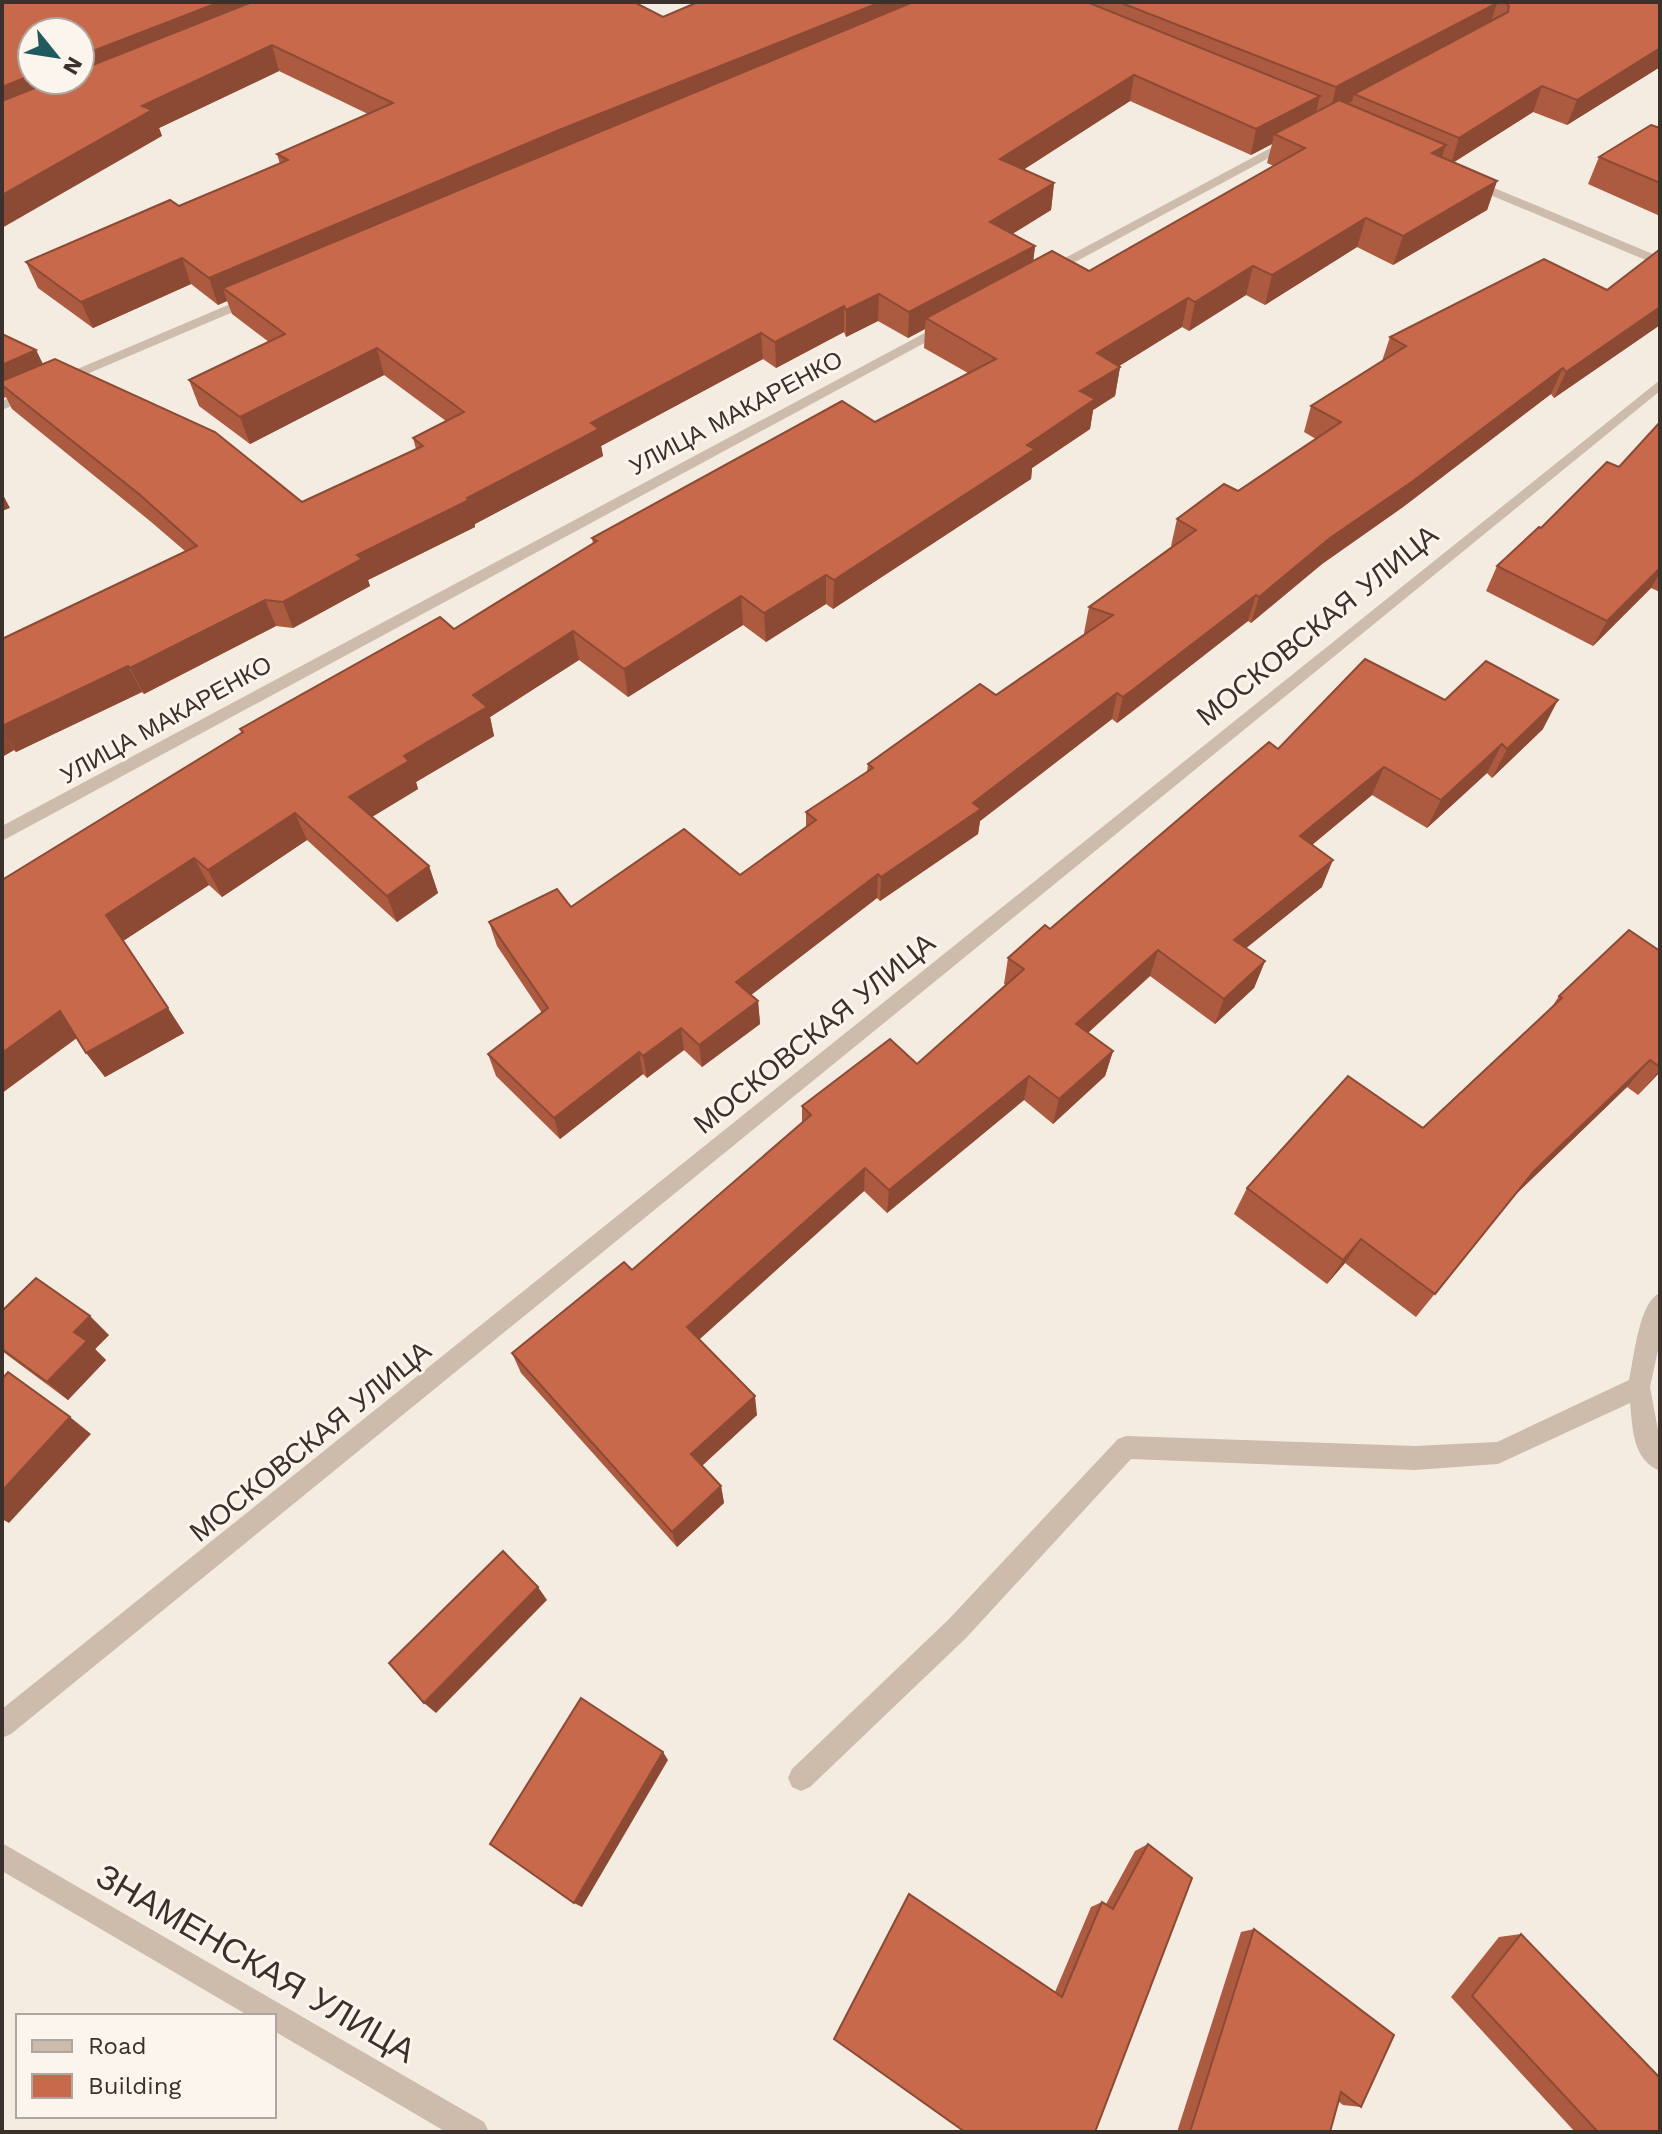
<svg xmlns="http://www.w3.org/2000/svg" width="1662" height="2134" font-family="'Work Sans',sans-serif">
<style>
.lines{fill:none;stroke-linecap:round;stroke-linejoin:round}
.minor{fill:#cdbbac;fill-rule:evenodd}
.wall{fill:#ac5a40;fill-rule:evenodd}
.shaded-wall{fill:#8c4a34}
.building{fill:#c8694b;stroke:#8c4a34;stroke-width:2}
.labels{text-anchor:middle;stroke-width:6;stroke-linejoin:round;paint-order:stroke}
.far-street-label{font-size:24px;fill:#3b302b;stroke:#fbf5ee}
.street-label{font-size:28px;fill:#3b302b;stroke:#fbf5ee}
.near-street-label{font-size:34px;fill:#3b302b;stroke:#fbf5ee}
</style>
<rect width="100%" height="100%" fill="#f4ebe1"/>
<g class="lines">
<g class="minor">
<path d="M1291,137L1295,138V144L1049,276L1037,273Z"/>
<path d="M1468,177L1660,257V266L1464,184L1462,181Z"/>
<path d="M254,294L261,298L259,301L2,410V401Z"/>
<path d="M949,320L954,321V327L2,841V826Z"/>
<path d="M1660,380V391L11,1734L2,1738V1709Z"/>
<path d="M1660,1293V1341L1650,1387L1660,1441V1471C1632,1459 1633,1429 1630,1403L1498,1464L1415,1470L1131,1459L966,1638L810,1787L801,1791L792,1787L788,1778L792,1769L948,1620L1118,1439L1126,1436L1415,1446L1497,1442L1629,1380C1634,1358 1639,1301 1660,1293Z"/>
<path d="M2,1843L484,2122L489,2132H446L274,2031V2016H249L2,1871Z"/>
</g>
</g>
<g class="wall">
<path d="M2,2L663,17L698,2H1660V67L1567,125L1533,112L1454,162L1497,181L1487,210L1393,265L1357,247L1265,305L1246,295L1189,331L1182,327L1119,366L1120,367L1115,396L1093,410L1090,429L1032,468L1031,479L833,609L826,604L766,642L743,625L628,697L579,660L490,717L494,736L416,782L418,789L372,817L429,866L438,893L397,922L307,840L222,897L209,885L123,941L184,1033L105,1077L77,1038L2,1093L242,733L240,729L454,629L593,544L592,538L875,422L968,373L924,348L925,329L908,338L878,321L846,337L844,332L776,368L763,359L601,446L603,456L475,524V527L368,580L370,586L293,628L276,626L144,694L142,692L16,752L14,750L2,757V639L185,551L150,521L12,409L6,397L2,399V334L36,350L43,364L302,502L416,449L413,438L446,421L384,375L250,444L199,406L189,380L269,342L232,314L227,301L218,305L191,284L93,328L38,288L26,262L179,206L280,164L277,154L368,114L279,71L159,128L162,136ZM1130,101L1251,155L1272,144L1267,163L1274,166L1089,271L1033,261L1035,246L1012,234L1051,210L1054,183L1023,170Z"/>
<path d="M1660,128V216L1588,184L1599,157Z"/>
<path d="M1660,251V325L1554,398L1551,394L1403,507L1322,564L1251,623L1248,621L1133,711L1117,723L1112,719L980,821L978,834L880,901L877,898L751,995L758,1001L760,1024L702,1067L684,1050L647,1078L643,1074L560,1139L496,1076L488,1054L542,1013L497,946L489,922L740,875L806,827V812L867,772L868,764L996,695L1086,634L1084,633L1089,607L1172,546H1171L1177,519L1238,491L1316,439L1304,432L1311,406L1382,361L1390,337L1607,290Z"/>
<path d="M1660,422V592L1651,588L1593,646L1486,591L1497,566L1541,528L1619,467Z"/>
<path d="M1445,700L1543,729L1492,778L1487,773L1427,828L1372,795L1312,845L1322,887L1246,948L1265,961L1254,988L1215,1024L1150,976L1088,1033L1113,1051L1105,1076L1053,1124L1024,1100L887,1213L864,1191L699,1339L757,1415L702,1466L721,1486L724,1503L677,1547L521,1373L512,1353L632,1270L802,1123V1106L917,1064L1006,985L1004,984L1008,958L1050,929L1278,749Z"/>
<path d="M1660,951V1072L1638,1095L1627,1087L1515,1195L1416,1317L1345,1263L1327,1284L1234,1214L1247,1188L1423,1128L1550,1010L1559,996Z"/>
<path d="M2,1311L109,1335L95,1349L106,1360L68,1400L2,1351Z"/>
<path d="M1148,1844L1095,2132L1055,1992L1091,1907L1102,1902L1106,1904L1135,1851Z"/>
<path d="M1254,1929L1361,2107L1343,2105L1338,2101L1330,2132H1177L1241,1932Z"/>
<path d="M1521,1934L1660,2132H1575L1451,1997L1499,1937Z"/>
</g>
<g class="shaded-wall">
<path d="M220,2H291L2,117V87L32,75V80H80V56Z"/>
<path d="M881,2H942L223,288L227,301L218,305L209,278L559,130Z"/>
<path d="M1497,3L1489,28L1354,94L1352,101L1330,113L1336,87Z"/>
<path d="M272,45L279,71L159,128L162,136L2,228V195L142,106Z"/>
<path d="M1660,48V67L1567,125L1577,100Z"/>
<path d="M1134,75L1130,101L998,186L1000,159Z"/>
<path d="M1542,86L1533,112L1451,164L1459,138Z"/>
<path d="M1320,96L1314,121L1274,134L1272,144L1251,155L1256,129Z"/>
<path d="M1446,145L1436,173L1432,153Z"/>
<path d="M1497,181L1487,210L1393,265L1403,236Z"/>
<path d="M1054,183L1051,210L988,249L990,222Z"/>
<path d="M1366,218L1357,247L1265,305L1272,275Z"/>
<path d="M1035,246L1032,272L926,318L925,329L908,338L909,312Z"/>
<path d="M182,258L191,284L93,328L81,302Z"/>
<path d="M1253,266L1246,295L1189,331L1195,302Z"/>
<path d="M879,294L878,321L846,337V310Z"/>
<path d="M1188,298L1182,327L1092,383L1097,353Z"/>
<path d="M844,306V332L776,368L775,342Z"/>
<path d="M1660,307V325L1554,398L1566,372Z"/>
<path d="M761,333L763,359L601,446L603,456L475,524V527L368,580L370,586L293,628L283,602L357,555L591,423Z"/>
<path d="M377,348L384,375L250,444L240,417Z"/>
<path d="M36,350L49,377L2,385V365Z"/>
<path d="M1120,367L1115,396L1093,410L1090,429L1032,468L1031,479L833,609L834,580L1080,391Z"/>
<path d="M1563,368L1551,394L1403,507L1322,564L1251,623L1259,597L1330,538Z"/>
<path d="M2,493L10,508L2,511Z"/>
<path d="M1660,568V573L1651,588L1593,646L1607,621Z"/>
<path d="M826,575V604L766,642L764,613Z"/>
<path d="M1256,595L1248,621L1117,723L1123,697Z"/>
<path d="M741,596L743,625L628,697L624,669Z"/>
<path d="M265,600L276,626L144,694L130,668Z"/>
<path d="M573,631L579,660L490,717L494,736L416,782L418,789L360,824L349,797L404,756L473,695Z"/>
<path d="M128,666L142,692L16,752L2,731V726Z"/>
<path d="M1117,693L1112,719L980,821L978,834L880,901L881,877L973,803Z"/>
<path d="M1558,700L1543,729L1492,778L1507,749Z"/>
<path d="M2,731L14,750L2,757Z"/>
<path d="M1502,744L1487,773L1427,828L1441,800Z"/>
<path d="M1384,767L1372,795L1289,864L1300,836Z"/>
<path d="M295,813L307,840L222,897L208,870Z"/>
<path d="M194,858L209,885L123,941L106,915Z"/>
<path d="M1333,860L1322,887L1224,966L1234,940Z"/>
<path d="M429,866L438,893L397,922L387,896Z"/>
<path d="M878,874L877,898L738,1005L736,982Z"/>
<path d="M1158,950L1150,976L1070,1049L1076,1024Z"/>
<path d="M1265,961L1254,988L1215,1024L1224,999Z"/>
<path d="M758,1001L760,1024L702,1067L699,1045Z"/>
<path d="M168,1008L184,1033L105,1077L86,1053Z"/>
<path d="M60,1011L79,1036L2,1093V1053Z"/>
<path d="M681,1028L684,1050L647,1078L643,1056Z"/>
<path d="M1113,1051L1105,1076L1053,1124L1059,1099Z"/>
<path d="M639,1052L643,1074L560,1139L554,1118Z"/>
<path d="M1650,1060L1627,1087L1513,1197L1534,1171Z"/>
<path d="M1660,1070V1072L1638,1095Z"/>
<path d="M1029,1076L1024,1100L887,1213L889,1190Z"/>
<path d="M865,1168L864,1191L691,1347L687,1327Z"/>
<path d="M1361,1239L1345,1263L1327,1284L1343,1260Z"/>
<path d="M90,1316L109,1335L95,1349L106,1360L68,1400L47,1382L74,1332Z"/>
<path d="M755,1396L757,1415L696,1471L691,1454Z"/>
<path d="M70,1417L91,1434L9,1523L2,1519V1491Z"/>
<path d="M721,1486L724,1503L677,1547L672,1532Z"/>
<path d="M538,1587L547,1600L436,1713L424,1703Z"/>
<path d="M663,1752L668,1760L582,1907L574,1903Z"/>
</g>
<g class="building">
<path d="M2,2H220L80,56V32H32V75L2,87Z"/>
<path d="M252,2H634L663,17L698,2H881L559,130L209,278L182,258L81,302L26,262L170,200L179,206L288,160L277,154L393,103L272,45L142,106L152,110L2,195V101L55,80H80V70Z"/>
<path d="M913,2H1087L1320,96L1256,129L1134,75L1000,159L1054,183L990,222L1035,246L909,312L879,294L846,310L844,306L775,342L761,333L591,423L599,429L467,498L469,500L357,555L362,559L283,602L265,600L130,668L128,666L2,726V639L197,546L139,494L2,385V381L55,359L215,432L302,502L423,446L413,438L464,412L377,348L240,417L189,380L285,334L223,288Z"/>
<path d="M1119,2H1660V48L1577,100L1542,86L1459,138L1354,94L1508,12L1509,6L1506,3H1497L1336,87Z"/>
<path d="M1339,100L1446,145L1432,153L1497,181L1403,236L1366,218L1272,275L1253,266L1195,302L1188,298L1097,353L1120,367L1080,391L1095,399L1027,445L1035,449L834,580L826,575L764,613L741,596L624,669L573,631L473,695L487,707L404,756L409,761L349,797L429,866L387,896L295,813L208,870L194,858L106,915L168,1008L86,1053L60,1011L2,1053V880L243,732L240,729L440,617L454,629L597,541L592,538L842,401L875,422L996,359L926,318L1052,251L1089,271L1305,148L1274,134Z"/>
<path d="M1651,125L1660,128V183L1599,157Z"/>
<path d="M1659,250L1660,307L1566,372L1563,368L1413,481L1330,538L1259,597L1256,595L1139,685L1123,697L1117,693L973,803L981,809L881,877L878,874L736,982L758,1001L699,1045L681,1028L643,1056L639,1052L554,1118L488,1054L548,1008L489,922L557,889L571,907L684,829L740,875L816,820L806,812L873,768L868,764L980,684L996,695L1113,615L1089,607L1196,530L1177,519L1224,484L1238,491L1341,422L1311,406L1406,346L1390,337L1544,259L1607,290Z"/>
<path d="M2,334L36,350L2,365Z"/>
<path d="M1660,422V568L1607,621L1497,566L1539,527L1541,528L1607,462L1619,467Z"/>
<path d="M1365,659L1445,700L1486,661L1558,700L1507,749L1502,744L1441,800L1384,767L1300,836L1333,860L1234,940L1265,961L1224,999L1158,950L1076,1024L1113,1051L1059,1099L1029,1076L889,1190L865,1168L687,1327L755,1396L691,1454L721,1486L672,1532L512,1353L624,1262L632,1270L811,1115L802,1106L890,1039L917,1064L1024,969L1008,958L1045,925L1050,929L1269,742L1278,749Z"/>
<path d="M1629,930L1660,951V1067L1650,1060L1534,1171L1435,1294L1361,1239L1343,1260L1247,1188L1348,1076L1423,1128L1562,998L1559,996Z"/>
<path d="M36,1278L90,1316L74,1332L87,1341L47,1382L2,1349V1311Z"/>
<path d="M8,1372L70,1417L2,1491V1379Z"/>
<path d="M503,1551L538,1587L424,1703L389,1663Z"/>
<path d="M581,1698L663,1752L574,1903L490,1844Z"/>
<path d="M1148,1844L1192,1878L1095,2132H965L834,2039L909,1894L1062,1997L1102,1902L1113,1909Z"/>
<path d="M1254,1929L1394,2035L1361,2107L1341,2092L1330,2132H1190Z"/>
<path d="M1521,1934L1660,2078V2132H1598L1472,1996Z"/>
</g>
<g class="labels">
<g class="far-street-label">
<text transform="translate(736 413) rotate(-28)" y="8">УЛИЦА МАКАРЕНКО</text>
<text transform="translate(166 720) rotate(-29)" y="8">УЛИЦА МАКАРЕНКО</text>
</g>
<g class="street-label">
<text transform="translate(1317 625) rotate(-39)" y="10">МОСКОВСКАЯ УЛИЦА</text>
<text transform="translate(814 1033) rotate(-39)" y="10">МОСКОВСКАЯ УЛИЦА</text>
<text transform="translate(310 1441) rotate(-39)" y="10">МОСКОВСКАЯ УЛИЦА</text>
</g>
<g class="near-street-label">
<text transform="translate(256 1963) rotate(30)" y="12">ЗНАМЕНСКАЯ УЛИЦА</text>
</g>
</g>
<rect width="1662" height="2134" fill="none" stroke="#3b302b" stroke-width="8"/>
<rect x="16" y="2014" width="260" height="104" fill="#fbf5ee" stroke="#aea6a0" stroke-width="2"/>
<rect x="32" y="2040" width="40" height="12" fill="#cdbbac" stroke="#aea6a0" stroke-width="2"/>
<text x="88" y="2054" font-size="24" fill="#3b302b">Road</text>
<rect x="32" y="2074" width="40" height="24" fill="#c8694b" stroke="#aea6a0" stroke-width="2"/>
<text x="88" y="2094" font-size="24" fill="#3b302b">Building</text>
<g transform="translate(56 56) rotate(120)"><circle r="38" fill="#fbf5ee" stroke="#aea6a0" stroke-width="2"/>
<path d="M0-6L14 30L0 20L-14 30Z" fill="#1f5a5e"/>
<text y="-12" font-size="22" font-weight="bold" text-anchor="middle" fill="#3b302b">N</text>
</g>
</svg>
